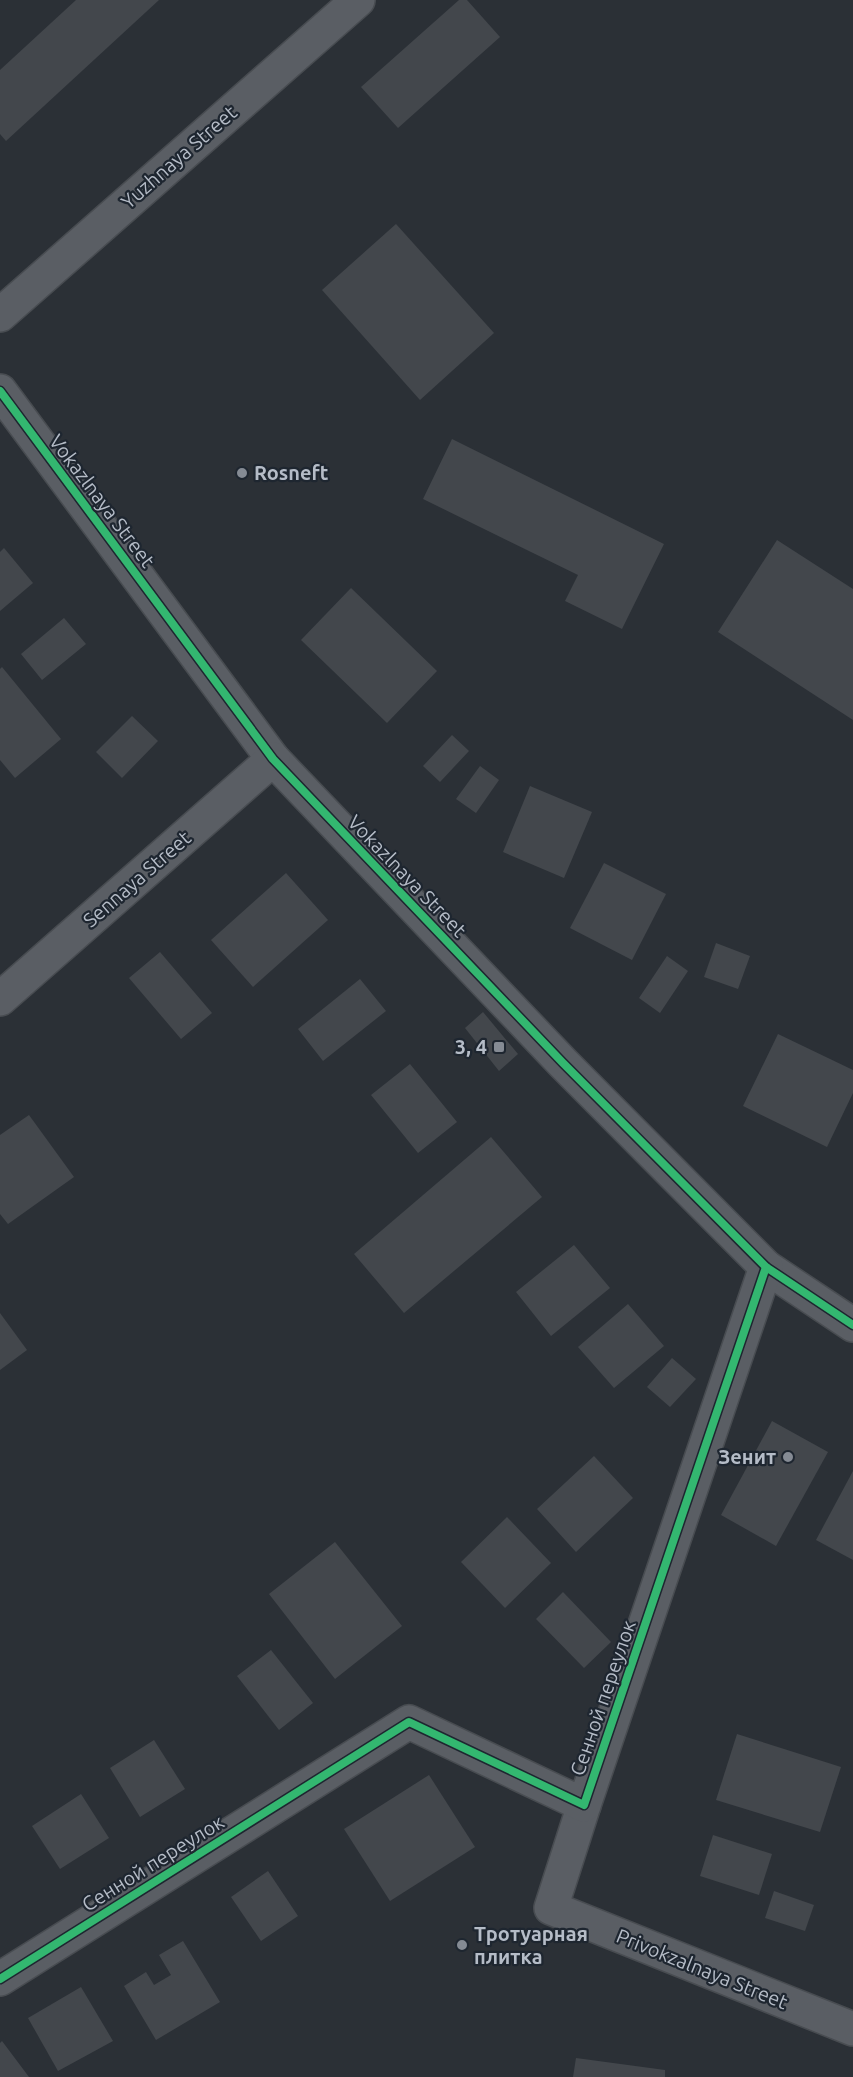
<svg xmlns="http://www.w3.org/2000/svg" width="853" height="2077" font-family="Ubuntu,sans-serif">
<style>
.building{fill:#43474c}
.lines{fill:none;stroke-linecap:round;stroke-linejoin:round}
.minor-casing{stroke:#484c51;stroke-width:36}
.minor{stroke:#5a5e64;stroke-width:33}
.cycleway-casing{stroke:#1e2630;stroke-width:11}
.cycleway{stroke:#33b770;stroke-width:8}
.poi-dot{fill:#858b94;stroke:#1e2630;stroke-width:2}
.labels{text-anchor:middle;stroke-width:4.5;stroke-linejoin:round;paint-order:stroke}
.street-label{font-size:20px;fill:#b5bcc7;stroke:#1e2630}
.poi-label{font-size:20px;font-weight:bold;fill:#b5bcc7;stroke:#1e2630;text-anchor:start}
</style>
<rect width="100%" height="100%" fill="#2b3036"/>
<g class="building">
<path d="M76,0H159L6,141L0,134V70Z"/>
<path d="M459,0H467L500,37L398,128L361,87Z"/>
<path d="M396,224L494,333L420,400L322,290Z"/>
<path d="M452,439L664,544L622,629L565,601L578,575L423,499Z"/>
<path d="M777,540L853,589V720L718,632Z"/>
<path d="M4,548L33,583L0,611V552Z"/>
<path d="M351,588L437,671L387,723L301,640Z"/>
<path d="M64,618L86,644L42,680L21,654Z"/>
<path d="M2,667L61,739L15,778L0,760V669Z"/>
<path d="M132,716L158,741L122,778L96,752Z"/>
<path d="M452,735L469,751L440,782L423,766Z"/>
<path d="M480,766L499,780L476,813L456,799Z"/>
<path d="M530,786L592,812L564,878L503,852Z"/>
<path d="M604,863L666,894L632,960L570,928Z"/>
<path d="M286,873L328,920L253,987L211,940Z"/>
<path d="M716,943L750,956L738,989L704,977Z"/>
<path d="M160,952L212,1013L181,1039L129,978Z"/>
<path d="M667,956L688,971L660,1013L639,998Z"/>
<path d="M360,979L386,1011L323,1061L298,1029Z"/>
<path d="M483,1012L518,1054L499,1071L465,1028Z"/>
<path d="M778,1034L853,1070V1093L827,1147L743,1106Z"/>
<path d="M410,1064L457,1122L418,1153L371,1095Z"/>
<path d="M29,1115L74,1177L8,1224L0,1214V1135Z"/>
<path d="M491,1137L542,1197L404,1313L354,1254Z"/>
<path d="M574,1245L610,1288L551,1336L516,1292Z"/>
<path d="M628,1304L664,1346L614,1388L578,1347Z"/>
<path d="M0,1313L27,1350L0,1370Z"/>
<path d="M672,1358L696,1379L670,1407L647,1387Z"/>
<path d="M772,1421L828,1452L776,1546L721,1515Z"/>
<path d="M594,1456L633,1498L576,1552L537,1509Z"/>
<path d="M853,1471V1560L816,1540Z"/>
<path d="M507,1517L551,1563L505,1608L461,1562Z"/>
<path d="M335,1542L402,1626L335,1679L269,1594Z"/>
<path d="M563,1592L611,1642L584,1668L536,1619Z"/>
<path d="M271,1650L313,1703L279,1730L237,1676Z"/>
<path d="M737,1734L841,1767L820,1832L716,1800Z"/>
<path d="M154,1740L185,1789L140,1817L110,1768Z"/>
<path d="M429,1775L475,1847L390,1901L344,1829Z"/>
<path d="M81,1794L109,1838L60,1869L32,1826Z"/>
<path d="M713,1835L772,1854L759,1895L700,1876Z"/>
<path d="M268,1871L298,1916L261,1941L231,1897Z"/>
<path d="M774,1891L814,1905L805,1931L765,1918Z"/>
<path d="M183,1941L220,2002L156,2040L124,1986L146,1972L154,1985L171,1975L159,1955Z"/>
<path d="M81,1987L113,2041L58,2071L28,2018Z"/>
<path d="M2,2041L29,2077H0V2043Z"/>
<path d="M576,2058L665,2070V2077H573Z"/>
</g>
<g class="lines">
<g class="minor-casing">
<g id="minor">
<path d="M0,315L358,0"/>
<path d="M0,391L273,759L563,1063L766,1267L853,1325"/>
<path d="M0,999L273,759"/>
<path d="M584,1805L551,1908L853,2029"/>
<path d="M0,1979L409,1722L584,1805L766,1267"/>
</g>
</g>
<use href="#minor" class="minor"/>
<g class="cycleway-casing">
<g id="cycleway">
<path d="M0,391L273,759L563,1063L766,1267L853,1325"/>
<path d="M0,1979L409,1722L584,1805L766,1267"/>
</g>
</g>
<use href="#cycleway" class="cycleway"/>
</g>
<g class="poi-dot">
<circle cx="242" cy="473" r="6"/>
<rect x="493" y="1041" width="12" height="12" rx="3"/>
<circle cx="788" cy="1457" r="6"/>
<circle cx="462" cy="1945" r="6"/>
</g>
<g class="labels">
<g class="street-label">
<text transform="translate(179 157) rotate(-41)" y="7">Yuzhnaya Street</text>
<text transform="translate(102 501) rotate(53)" y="7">Vokazlnaya Street</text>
<text transform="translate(407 876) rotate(46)" y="7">Vokazlnaya Street</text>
<text transform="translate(137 879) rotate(-41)" y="7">Sennaya Street</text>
<text transform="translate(603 1698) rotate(-71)" y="7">Сенной переулок</text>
<text transform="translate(153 1863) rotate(-32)" y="7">Сенной переулок</text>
<text transform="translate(702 1969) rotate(22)" y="7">Privokzalnaya Street</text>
</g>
<g class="poi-label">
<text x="254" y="480">Rosneft</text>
<text x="487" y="1054" text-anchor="end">3, 4</text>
<text x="776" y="1464" text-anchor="end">Зенит</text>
<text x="474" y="1941">Тротуарная<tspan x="474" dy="23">плитка</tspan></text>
</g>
</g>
</svg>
